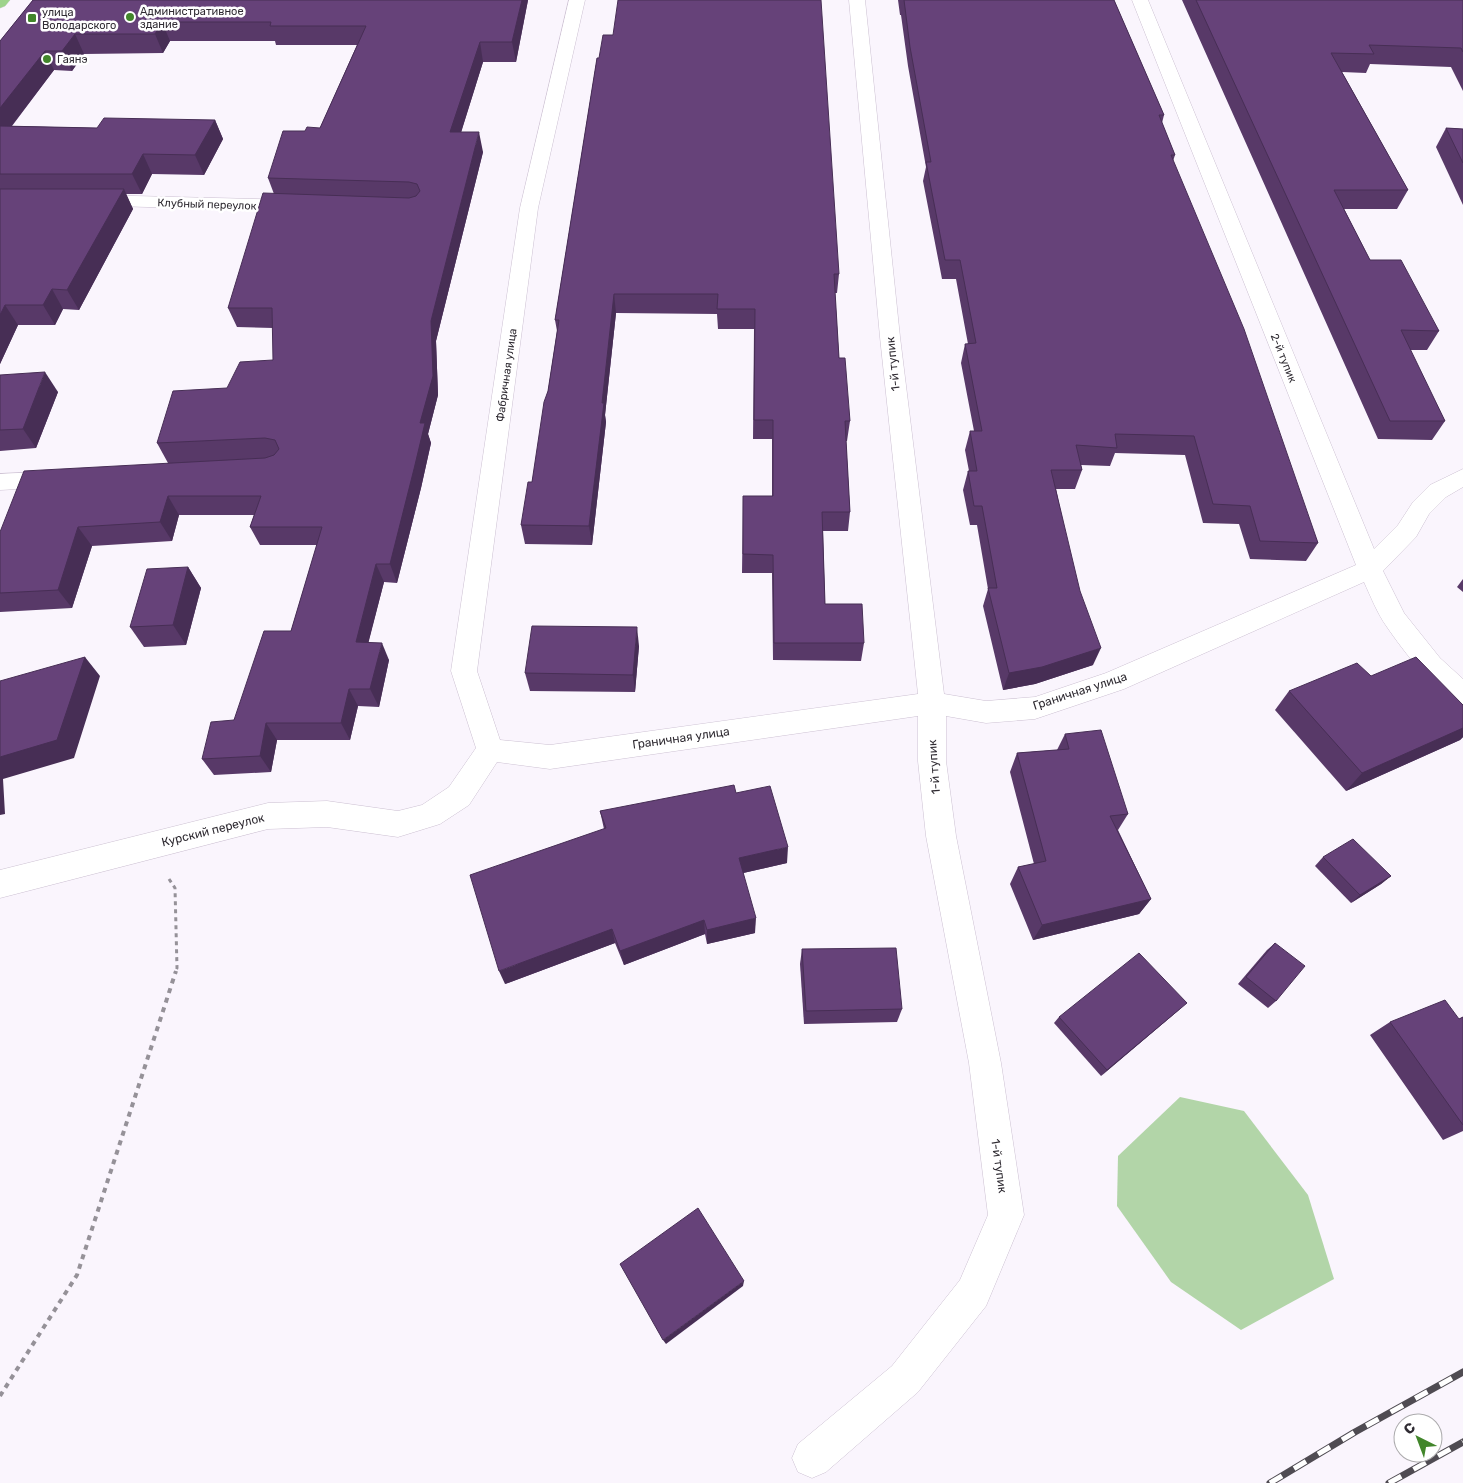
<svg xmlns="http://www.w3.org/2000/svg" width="1463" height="1483" font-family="Rubik,sans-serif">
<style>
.green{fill:#b2d5a8}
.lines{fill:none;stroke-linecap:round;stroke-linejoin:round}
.street-casing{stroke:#ccc0d2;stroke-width:1}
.primary-casing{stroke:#d6d5d6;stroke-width:1}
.path-far1{stroke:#959198;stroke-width:3;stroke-dasharray:4 4;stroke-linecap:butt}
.path{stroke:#959198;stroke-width:4;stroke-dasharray:5 5;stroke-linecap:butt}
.street{fill:#fff;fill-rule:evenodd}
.primary{fill:#9dd38b;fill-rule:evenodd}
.rail-casing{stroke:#4f4b52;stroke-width:7}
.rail{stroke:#fff;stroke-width:5;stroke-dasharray:14;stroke-linecap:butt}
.wall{fill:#583968}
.shaded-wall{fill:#472e55}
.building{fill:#664279;stroke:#472e55}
.poi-dot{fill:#42862b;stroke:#fff;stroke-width:2}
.labels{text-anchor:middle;stroke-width:5;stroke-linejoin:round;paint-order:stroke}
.far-poi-label{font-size:11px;fill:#302c33;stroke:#fff;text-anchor:start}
.far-street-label{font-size:11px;fill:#302c33;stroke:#fff}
.street-label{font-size:12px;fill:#302c33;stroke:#fff}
</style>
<rect width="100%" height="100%" fill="#faf5fd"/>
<path class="green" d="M1180,1097L1244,1111L1308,1195L1334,1279L1241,1330L1171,1282L1117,1206L1118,1156Z"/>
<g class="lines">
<g class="street-casing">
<g id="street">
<path d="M569,0H585L538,208L477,671L500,740L550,745L918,694L880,337L849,0H865L900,337L944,694L986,701L1035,697L1106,673L1356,565L1132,0H1148L1374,549L1398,525L1413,502L1430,485L1463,469V487L1446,497L1429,514L1416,537L1383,571L1404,613L1440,658L1463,679V706C1438,697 1402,649 1387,627C1377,613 1371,597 1364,582L1124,689L1035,719L986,723L946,716V761L956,836L1001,1063L1024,1215L986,1306L918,1392L826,1472L812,1478L798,1472L792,1458L798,1444L892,1366L960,1280L988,1215L969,1063L926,836L918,761V716L550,769L497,762L469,805L440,824L398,837L327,827L268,829L0,898V870L268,803L327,801L398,811L422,805L449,787L476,748L451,671L520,208Z"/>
<path d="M93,195L298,200L305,202L307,206L305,210L298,212L86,205L84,201L86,197Z"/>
<path d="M56,471L64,473L68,479L64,485L56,487L0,490V474Z"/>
</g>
</g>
<g class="primary-casing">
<path id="primary" d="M0,0H10L5,6L0,8Z"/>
</g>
<path class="path-far1" d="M169,879L175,888L177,968L175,973"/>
<path class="path" d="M0,1396L77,1275L176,971"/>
<use href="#street" class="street"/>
<use href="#primary" class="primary"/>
<g class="rail-casing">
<g id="rail">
<path d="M1270,1483L1355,1432L1463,1372"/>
<path d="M1389,1483L1463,1442"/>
</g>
</g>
<use href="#rail" class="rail"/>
</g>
<g class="wall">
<path d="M33,0H528L516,62H483L461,132L483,152L436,341L438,395L428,434L431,443L421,488L397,583L384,582L368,643L389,660L379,707L358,706L350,740H277L271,772L214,775L202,759L234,720L291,631L317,545H260L250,527L254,515H179L172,541L92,546L72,608L0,612V532L168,463L157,443L227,388L273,360V328L237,327L228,308L274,194L268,178L305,131L320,128L357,45H276L275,41H170L163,53L84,54L72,71L54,70L12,126L97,128L215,120L223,139L204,175L152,174L142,194H126L133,209L79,310L63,309L55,325H18L0,364V41Z"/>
<path d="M898,0H1114L1164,115L1162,123L1175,155L1173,161L1318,543L1306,561L1250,559L1239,524L1203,523L1185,455L1115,453L1110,466L1081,465L1082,470L1075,489H1056L1093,665L1035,684L1003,690L983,606L988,589L977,525H970L963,490L968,471H969L965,450L970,431H974L961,363L965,344H968L956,279H942L923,181L926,167L908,66L901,15H900Z"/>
<path d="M1182,0H1463V91L1451,67L1370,64L1366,73L1342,72L1408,190L1397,209H1344L1370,260L1439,331L1427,350H1410L1445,421L1432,440L1378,439Z"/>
<path d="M597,58L839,274L837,293H835L839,358L850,421L847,441H846L850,512L848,531H823L825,604L864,643L861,661L773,660L772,573H742L743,496H772V439H753L754,329H718L717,314L616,313L605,415L606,422L592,545L525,544L521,525L532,482L548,391L557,331L555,320Z"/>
<path d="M1446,128L1463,129V205L1436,147Z"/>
<path d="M0,375L58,392L36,448L0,451Z"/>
<path d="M188,567L201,588L186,645L144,647L130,627Z"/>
<path d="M1463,579V592L1457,587Z"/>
<path d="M639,646L635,692L530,691L525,673Z"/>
<path d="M1371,676L1463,705V737L1460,740L1346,791L1275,710L1289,691Z"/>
<path d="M1065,734L1128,814L1118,830L1151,899L1139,914L1033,940L1010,884L1018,867L1034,864L1010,772L1017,753L1057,750Z"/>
<path d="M736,793L787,863L743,873L755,933L707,944L705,934L624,965L615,943L505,984L604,829L600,811Z"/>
<path d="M1323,857L1391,876L1381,884L1351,903L1315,866Z"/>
<path d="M1275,943L1276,1001L1268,1008L1238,984L1267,950Z"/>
<path d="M802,949L902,1009L897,1022L804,1024L800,964Z"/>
<path d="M1180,1009L1101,1076L1054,1023L1059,1017Z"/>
<path d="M1463,1017V1131L1443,1140L1370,1035L1390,1022L1459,1019Z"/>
</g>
<g class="shaded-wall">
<path d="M522,0H528L516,62L512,42Z"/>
<path d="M162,22L170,41L163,53L155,34Z"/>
<path d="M75,34L84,54L72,71L62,51Z"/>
<path d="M480,42L483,62L455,152L450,132Z"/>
<path d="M45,51L54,70L0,141V108Z"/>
<path d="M215,120L223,139L204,175L195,155Z"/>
<path d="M479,132L483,152L436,341L438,395L428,434L431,443L421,488L397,583L390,564L420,423L431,321Z"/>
<path d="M143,154L152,174L142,194L132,174Z"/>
<path d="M124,189L133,209L79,310L67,290Z"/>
<path d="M52,289L63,309L55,325L43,305Z"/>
<path d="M614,294L616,313L605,415L606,422L592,545L589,526Z"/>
<path d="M5,305L18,325L0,364V315Z"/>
<path d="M45,372L58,392L36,448L23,429Z"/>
<path d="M168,496L179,515L172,541L160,522Z"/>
<path d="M78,527L92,546L72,608L58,590Z"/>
<path d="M376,564L384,582L364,660L356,642Z"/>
<path d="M188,567L201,588L186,645L173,625Z"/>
<path d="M637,627L639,646L635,692L633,675Z"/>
<path d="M382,643L389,660L379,707L370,689Z"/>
<path d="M1101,648L1093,665L1035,684L1003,690L1009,673Z"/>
<path d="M85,657L100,676L74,758L3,779L5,814L0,815V757Z"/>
<path d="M349,689L358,706L350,740L341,723Z"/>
<path d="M266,723L277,740L271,772L260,756Z"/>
<path d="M1463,728V737L1460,740L1346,791L1362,773Z"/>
<path d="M788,847L787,863L739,874V858Z"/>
<path d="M1391,876L1381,884L1351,903L1360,895Z"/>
<path d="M1151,899L1139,914L1033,940L1042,925Z"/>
<path d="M756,918L755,933L707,944V930Z"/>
<path d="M704,920L705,934L624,965L620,951Z"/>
<path d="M612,929L615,943L505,984L499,971Z"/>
<path d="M1187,1003L1180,1009L1101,1076L1107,1070Z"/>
<path d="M744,1281L743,1286L666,1344L663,1340Z"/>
</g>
<g class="building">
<path d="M33,0H522L512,42H480L450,132H479L431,321L433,376L420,423H425L414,469L390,564H376L356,642L382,643L370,689H349L341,723H266L260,756L202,759L211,722L234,720L264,631H291L322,527H250L261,496H168L160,522L78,527L58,590L0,593V532L24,471L265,458L274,455L279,449L275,440L265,438L157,443L173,391L227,388L240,362L273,360L272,308H228L263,193L409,198L416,196L420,191L417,184L409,182L268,178L283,131H305L307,127L320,128L366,26H270L271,22H162L155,34H75L62,51H45L0,108V41Z"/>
<path d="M618,0H821L839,274H834L839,358H845L850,421H845L850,512H822L825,604H862L864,643H774L773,555L743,554V496H773V420H754L755,309H717L718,294H614L602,403H604L589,526L521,525L528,482H532L544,402L548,391L559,320H555L597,58H599L603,35H613Z"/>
<path d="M904,0H1114L1164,115H1159L1175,155H1171L1244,329L1318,543L1260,541L1250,506L1213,504L1194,436L1115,434L1117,448L1076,445L1082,470H1051L1080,591L1101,648L1042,667L1009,673L988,588H997L982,506H974L968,471H977L970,431H982L965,344L976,343L960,260H945L926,162H931L910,47Z"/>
<path d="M1196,0H1463V52L1461,48L1369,45L1374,54L1331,53L1408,190H1334L1370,260H1401L1439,331L1401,330L1445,421H1390Z"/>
<path d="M104,118L215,120L195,155L143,154L132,174H0V126L97,128Z"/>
<path d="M1446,128L1463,129V163Z"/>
<path d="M0,189H124L67,290L52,289L43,305H5L0,315Z"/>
<path d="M45,372L23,429L0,430V375Z"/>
<path d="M188,567L173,625L130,627L147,569Z"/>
<path d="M532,626L637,627L633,675L525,673Z"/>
<path d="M85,657L57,740L0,757V681Z"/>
<path d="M1416,657L1463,705V728L1362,773L1289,691L1357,663L1371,676Z"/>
<path d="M1101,730L1128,814L1110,816L1151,899L1042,925L1018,867L1046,861L1017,753L1069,749L1065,734Z"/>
<path d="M734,785L736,793L770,786L788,847L739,858L756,918L707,930L704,920L620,951L612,929L499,971L470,875L606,828L600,811Z"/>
<path d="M1353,839L1391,876L1360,895L1323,857Z"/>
<path d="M1275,943L1305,966L1276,1001L1246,977Z"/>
<path d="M896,948L902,1009L806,1011L802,949Z"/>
<path d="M1139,953L1187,1003L1107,1070L1059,1017Z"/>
<path d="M1445,1000L1459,1019L1463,1017V1125L1390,1022Z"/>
<path d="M698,1208L744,1281L663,1340L620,1264Z"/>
</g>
<g class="poi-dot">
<circle cx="130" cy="17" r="5"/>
<rect x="27" y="13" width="10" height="10" rx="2.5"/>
<circle cx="47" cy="59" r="5"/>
</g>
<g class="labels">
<g class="far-poi-label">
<text x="140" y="15">Административное<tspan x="140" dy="13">здание</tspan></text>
<text x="42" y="16">улица<tspan x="42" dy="13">Володарского</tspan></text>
<text x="57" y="63">Гаянэ</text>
</g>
<g class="far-street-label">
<text transform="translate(207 204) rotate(2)" y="4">Клубный переулок</text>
<text transform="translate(1284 358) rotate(68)" y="4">2-й тупик</text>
<text transform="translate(506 375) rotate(-82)" y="4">Фабричная улица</text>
</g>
<g class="street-label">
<text transform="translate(893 364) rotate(-96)" y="4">1-й тупик</text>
<text transform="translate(1080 691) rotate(-18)" y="4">Граничная улица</text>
<text transform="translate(681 738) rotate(-8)" y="4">Граничная улица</text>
<text transform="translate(934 767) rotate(-94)" y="4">1-й тупик</text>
<text transform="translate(213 830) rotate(-14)" y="4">Курский переулок</text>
<text transform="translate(999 1166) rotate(82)" y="4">1-й тупик</text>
</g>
</g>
<g transform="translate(1418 1438) rotate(318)"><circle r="24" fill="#ffffff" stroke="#acabad"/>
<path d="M0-4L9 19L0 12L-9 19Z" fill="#42862b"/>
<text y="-8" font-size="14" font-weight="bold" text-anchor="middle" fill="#302c33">С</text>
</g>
</svg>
